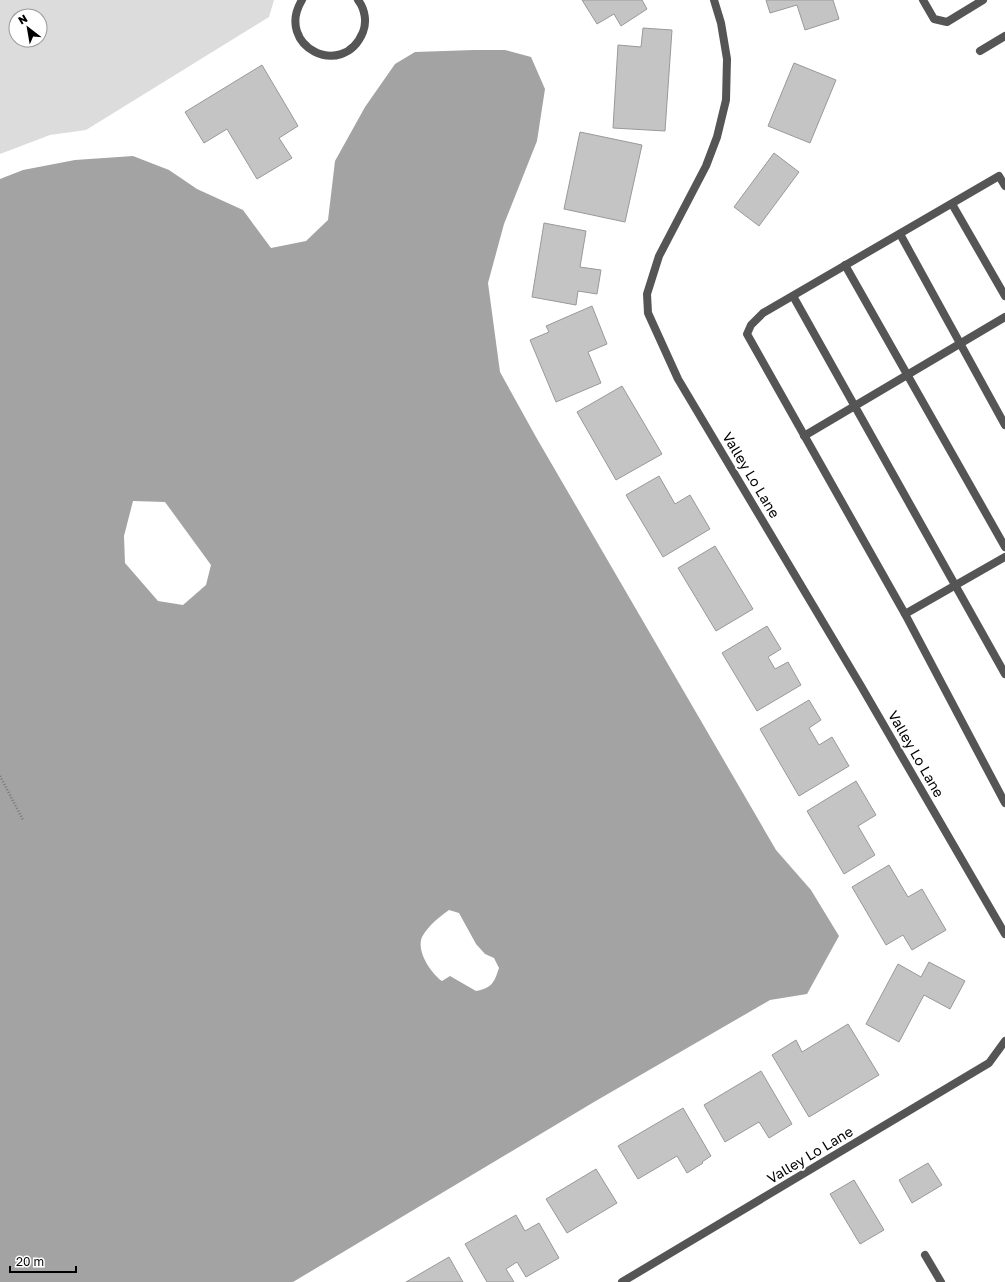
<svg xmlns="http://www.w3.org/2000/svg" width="1005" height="1282" font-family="'Golos Text',sans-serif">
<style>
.green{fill:#dcdcdc;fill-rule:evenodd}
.water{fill:#a3a3a3;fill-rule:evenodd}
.building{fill:#c4c4c4;stroke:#999}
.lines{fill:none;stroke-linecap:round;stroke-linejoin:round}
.path{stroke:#777;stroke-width:2.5;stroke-dasharray:1 2;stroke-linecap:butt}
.service{stroke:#555;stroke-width:8}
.minor{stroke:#555;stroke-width:8}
.labels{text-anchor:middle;stroke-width:4;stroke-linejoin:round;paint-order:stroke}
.street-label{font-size:14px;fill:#000;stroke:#fff}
</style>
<rect width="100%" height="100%" fill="#fff"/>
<path class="green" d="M0,0H274L269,17L86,130L50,135L0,154ZM16,16H40V40H16Z"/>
<path class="water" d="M474,50H505L531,57L545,89L537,141L504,224L488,283L500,372L536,437L776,850L811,890L839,936L807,994L770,1000L594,1102L293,1282H0V179L23,170L75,160L133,156L169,170L197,189L243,210L271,248L306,241L328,220L335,161L365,107L395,64L415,52ZM133,501L165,502L211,565L206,585L183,605L158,601L125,563L124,536ZM449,910L459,913L476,944L485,954L494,958L499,968C494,983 492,988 476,991L450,976L442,981C431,973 416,951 422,937C428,926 439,917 449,910Z"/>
<g class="building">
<path d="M582,0H642L647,9L621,26L614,14L597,24Z"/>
<path d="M766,0H833L839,19L805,30L797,5L770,13Z"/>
<path d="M643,28L672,30L665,131L613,128L618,45L641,47Z"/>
<path d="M794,63L836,80L810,143L768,126Z"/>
<path d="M262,65L298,126L279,138L292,158L257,179L227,129L204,143L185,112Z"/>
<path d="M580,132L642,145L625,222L564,209Z"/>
<path d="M774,153L799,172L759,226L734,207Z"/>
<path d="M544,223L586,231L580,267L601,270L597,294L578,291L576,305L532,297Z"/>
<path d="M592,306L607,344L588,352L601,383L556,402L530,340L549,332L546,326Z"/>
<path d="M622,386L662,454L616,480L577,412Z"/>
<path d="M659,476L675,504L690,495L710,529L663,557L626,495Z"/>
<path d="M715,546L753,609L716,631L678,568Z"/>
<path d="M767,626L781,649L768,657L775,669L788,662L801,685L757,711L722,653Z"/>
<path d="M809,700L821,720L809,728L819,745L832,737L849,766L799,796L760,729Z"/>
<path d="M856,781L876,815L858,826L875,855L844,874L807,811Z"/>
<path d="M889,865L908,897L922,889L946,930L912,950L903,935L886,945L852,887Z"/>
<path d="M929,962L965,981L950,1009L924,995L899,1042L866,1024L898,964L921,977Z"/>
<path d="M848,1024L879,1075L809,1117L772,1055L796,1040L802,1052Z"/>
<path d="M761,1071L792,1124L769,1138L759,1122L725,1142L704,1105Z"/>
<path d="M683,1108L711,1156L702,1162L703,1163L687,1173L677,1156L638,1179L618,1146Z"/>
<path d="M928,1163L942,1185L912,1203L899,1180Z"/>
<path d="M596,1169L617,1203L567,1233L546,1199Z"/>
<path d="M854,1180L884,1230L860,1244L830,1194Z"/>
<path d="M516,1215L525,1231L539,1223L559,1258L526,1277L517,1262L506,1269L514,1282H487L465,1244Z"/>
<path d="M449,1257L463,1282H406Z"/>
</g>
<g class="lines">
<path class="path" d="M0,776L23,820"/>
<g class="service">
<path d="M923,0L934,19L947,22L983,0"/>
<path d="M980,51L1005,36"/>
<path d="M1005,186L999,176L763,313L751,325L747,334L905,614L1005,803"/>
<path d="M952,204L1005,296"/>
<path d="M900,234L1005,425"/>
<path d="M845,265L1005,547"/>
<path d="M793,296L1005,674"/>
<path d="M804,436L1005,317"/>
<path d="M905,614L1005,557"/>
<path d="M925,1255L941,1282"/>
</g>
<g class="minor">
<path d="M302,0C274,46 343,81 363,32C367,22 365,9 358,0"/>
<path d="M714,0L721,23L727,59L726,100L717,137L706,166L659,256L647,294L648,313L678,379L861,686L1005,934"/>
<path d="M622,1282L989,1063L1005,1041"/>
</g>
</g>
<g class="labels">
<g class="street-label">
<text transform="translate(751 475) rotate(59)" y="5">Valley Lo Lane</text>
<text transform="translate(916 754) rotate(60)" y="5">Valley Lo Lane</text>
<text transform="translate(810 1155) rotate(-31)" y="5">Valley Lo Lane</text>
</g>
</g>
<g transform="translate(28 28) rotate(329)"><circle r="19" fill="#ffffff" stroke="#999999"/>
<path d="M0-3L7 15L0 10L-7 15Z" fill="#000000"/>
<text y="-6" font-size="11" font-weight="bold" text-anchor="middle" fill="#000000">N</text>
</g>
<path d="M10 1266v6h66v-6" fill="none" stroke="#000000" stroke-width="2"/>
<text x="16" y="1266" font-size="12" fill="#000000" stroke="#ffffff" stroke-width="3" paint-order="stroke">20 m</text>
</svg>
